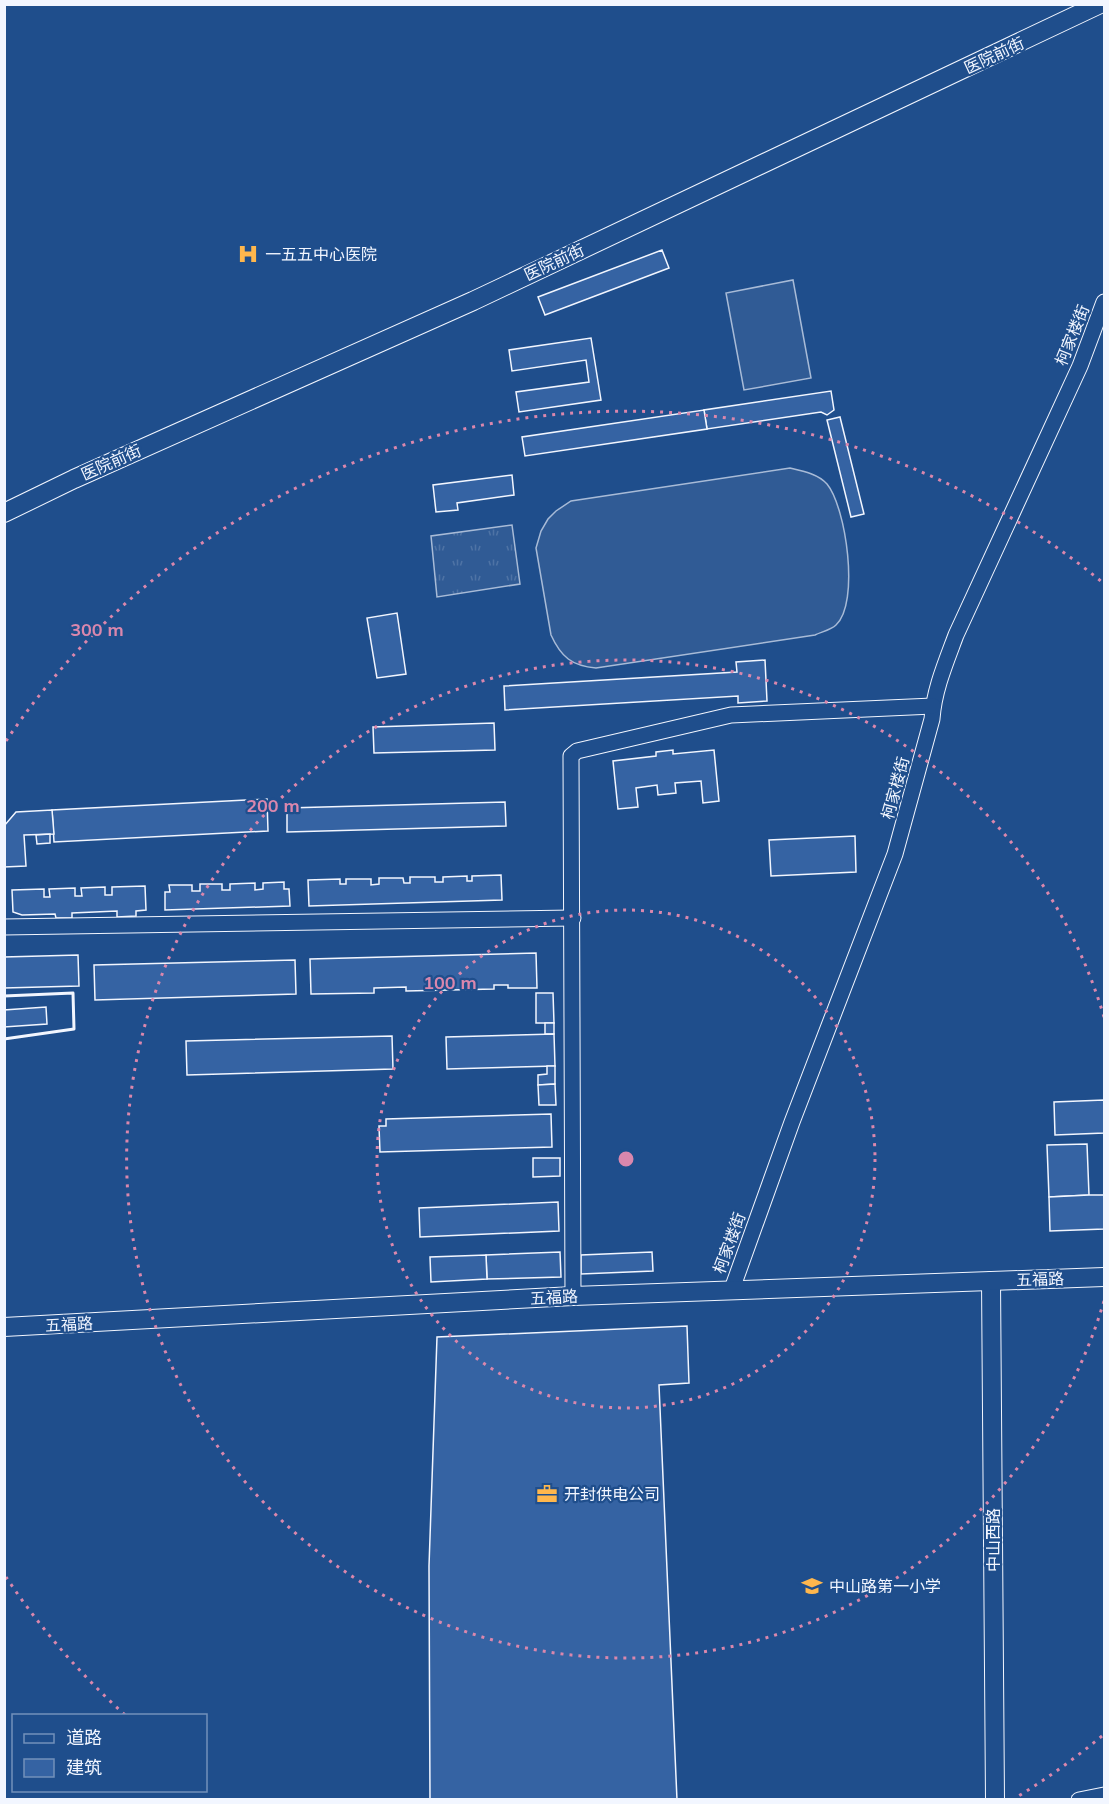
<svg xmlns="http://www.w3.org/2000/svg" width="1109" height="1804" font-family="Mulish,'Noto Sans SC',sans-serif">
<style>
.grass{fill:url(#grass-tufts);stroke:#a8bbd7;stroke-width:1.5}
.pitch{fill:#305b95;stroke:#a8bbd7;stroke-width:1.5}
.building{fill:#3563a3;stroke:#f2f6ff;stroke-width:1.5}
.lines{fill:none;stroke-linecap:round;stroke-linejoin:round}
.minor-casing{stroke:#f2f6ff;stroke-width:17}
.tertiary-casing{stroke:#f2f6ff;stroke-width:20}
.minor{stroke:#1f4e8c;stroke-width:15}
.tertiary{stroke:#1f4e8c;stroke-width:18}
.wall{stroke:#f2f6ff;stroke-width:3}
.ring{fill:none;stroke:#da87ad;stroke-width:3;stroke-dasharray:3 6}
.labels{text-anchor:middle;stroke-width:4.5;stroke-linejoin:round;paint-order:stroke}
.street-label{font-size:16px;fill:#f2f6ff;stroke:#1f4e8c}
.poi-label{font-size:16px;fill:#f2f6ff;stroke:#1f4e8c;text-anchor:start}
.centre{fill:#da87ad;stroke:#1f4e8c;stroke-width:3}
.ring-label{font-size:18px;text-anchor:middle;font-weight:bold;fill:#da87ad;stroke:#1f4e8c;stroke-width:4.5;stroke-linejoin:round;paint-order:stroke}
</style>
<defs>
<pattern id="grass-tufts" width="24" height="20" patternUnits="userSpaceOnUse" patternTransform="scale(1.5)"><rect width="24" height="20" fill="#305b95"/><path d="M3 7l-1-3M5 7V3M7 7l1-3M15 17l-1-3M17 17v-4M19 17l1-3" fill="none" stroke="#4e73a5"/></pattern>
</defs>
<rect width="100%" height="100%" fill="#1f4e8c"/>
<path class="grass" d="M512,525L520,584L437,597L431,536Z"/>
<g class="pitch">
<path d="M793,280L811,378L744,390L726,293Z"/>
<path d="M790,468C803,471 818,474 827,484C846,507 860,603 836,625C831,630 821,632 815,635L596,668C572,666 561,657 551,635L536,548L541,531L548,519L556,511L571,501Z"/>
</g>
<g class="building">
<path d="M662,250L669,268L545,315L538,297Z"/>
<path d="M591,338L601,400L519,412L516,392L589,382L586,360L512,371L509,350Z"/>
<path d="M831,391L834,410L827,415L821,412L707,429L704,410Z"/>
<path d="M704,410L707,429L525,456L522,437Z"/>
<path d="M840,417L864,514L851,517L827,420Z"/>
<path d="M512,475L514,495L457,503L458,510L436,512L433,485Z"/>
<path d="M397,613L406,674L377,678L367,618Z"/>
<path d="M765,660L767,701L738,703V696L505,710L504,686L737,672L736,662Z"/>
<path d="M494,723L495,750L374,753L373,727Z"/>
<path d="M673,750V754L714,750L719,801L703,803L701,781L675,783L676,793L658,795L657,785L636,788L638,807L618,809L613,761L656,756V752Z"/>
<path d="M267,799L268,831L54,842L52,810Z"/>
<path d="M505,802L506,826L287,832V808Z"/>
<path d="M52,810L54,834L24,835L26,866L4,867V826L16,812Z"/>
<path d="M50,834V843L37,844L36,835Z"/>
<path d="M855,836L856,872L771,876L769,840Z"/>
<path d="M501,875L502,900L309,906L308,880L340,879V884H346V879H371V885L379,884V878H403L404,883H410V877H435V882H443V877L467,876V881H472V876Z"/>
<path d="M284,882V889H289L290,906L165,910V892H170L169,885H192V891H200V884H222V890H230V884L255,883V890L263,889V883Z"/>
<path d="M145,886L146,910L136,911V916L117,917V911L72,913V918H56L55,914L22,915L13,912L12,890L44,889V897H50L49,889L75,888V896H82L81,888L105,887V895H112V887Z"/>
<path d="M536,953L537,988H508V985H494V989L406,991V987L374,988V993L311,994L310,959Z"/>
<path d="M78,955L79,986L4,988V957Z"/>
<path d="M295,960L296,994L95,1000L94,965Z"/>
<path d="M536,993H553L554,1023H536Z"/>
<path d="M46,1007L47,1024L4,1027V1010Z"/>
<rect x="545" y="1023" width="9" height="11"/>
<path d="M554,1034L555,1066L447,1069L446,1037Z"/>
<path d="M392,1036L393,1069L187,1075L186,1041Z"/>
<path d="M547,1066H555V1084L538,1085V1075L547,1074Z"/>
<path d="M555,1084L556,1105H539L538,1085Z"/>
<path d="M1104,1100V1133L1055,1135L1054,1102Z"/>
<path d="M551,1114L552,1147L380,1152L379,1126H386V1119Z"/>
<path d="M1087,1144L1089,1195L1049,1197L1047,1145Z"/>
<path d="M533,1158H560V1176L533,1177Z"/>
<path d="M1089,1195H1104V1229L1050,1231L1049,1197Z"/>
<path d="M558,1202L559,1231L420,1237L419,1208Z"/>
<path d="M560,1252L561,1277L487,1279L486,1255Z"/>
<path d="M652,1252L653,1271L581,1274V1255Z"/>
<path d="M486,1255L487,1279L431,1282L430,1257Z"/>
<path d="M687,1326L689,1383L659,1385L677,1800H430L429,1566L437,1337Z"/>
</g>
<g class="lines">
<g class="minor-casing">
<g id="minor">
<path d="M4,927L573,918"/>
<path d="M732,1289L792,1122L895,854L932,719C934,690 946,662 956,635L1080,366L1104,302"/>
<path d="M573,1296L571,756L577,751L731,715L933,706"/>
<path d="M1079,1800L1104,1795"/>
</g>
</g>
<g class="tertiary-casing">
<g id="tertiary">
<path d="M4,513L74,479L473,301L1100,4"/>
<path d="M991,1281L995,1800"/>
<path d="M4,1327L573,1296L1104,1277"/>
</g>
</g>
<use href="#minor" class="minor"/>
<use href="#tertiary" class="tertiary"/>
<path class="wall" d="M4,996L73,993L74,1029L4,1039"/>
</g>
<g class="ring">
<circle cx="626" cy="1159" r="249"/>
<path d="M1104 1301A499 499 0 1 1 1104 1017"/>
<path d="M1102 1736A748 748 0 0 1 1017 1797M125 1715A748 748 0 0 1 6 1577M6 741A748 748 0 0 1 1102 582"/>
</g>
<defs>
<g id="hospital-bare" transform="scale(1.62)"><path d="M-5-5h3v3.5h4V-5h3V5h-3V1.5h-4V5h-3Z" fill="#ffb74d" stroke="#1f4e8c" stroke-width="2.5" paint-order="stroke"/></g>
<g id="office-bare" transform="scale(1.62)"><path d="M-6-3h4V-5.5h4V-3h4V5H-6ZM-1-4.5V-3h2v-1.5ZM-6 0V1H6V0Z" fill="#ffb74d" stroke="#1f4e8c" stroke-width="2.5" paint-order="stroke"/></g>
<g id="school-bare" transform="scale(1.62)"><path d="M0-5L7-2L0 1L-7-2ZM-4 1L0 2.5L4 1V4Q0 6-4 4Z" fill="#ffb74d" stroke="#1f4e8c" stroke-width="2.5" paint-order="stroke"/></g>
</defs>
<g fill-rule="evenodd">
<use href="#hospital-bare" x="248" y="254"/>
<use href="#office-bare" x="547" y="1494"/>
<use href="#school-bare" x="812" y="1586"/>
</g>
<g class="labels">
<g class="street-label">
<text transform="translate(994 55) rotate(-25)" y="6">医院前街</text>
<text transform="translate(554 262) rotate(-25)" y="6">医院前街</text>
<text transform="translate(1072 335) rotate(-68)" y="6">柯家楼街</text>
<text transform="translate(111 462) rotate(-24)" y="6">医院前街</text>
<text transform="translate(895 788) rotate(-75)" y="6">柯家楼街</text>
<text transform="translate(729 1243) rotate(-70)" y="6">柯家楼街</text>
<text transform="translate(1040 1279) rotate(-2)" y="6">五福路</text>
<text transform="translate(554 1297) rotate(-3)" y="6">五福路</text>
<text transform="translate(69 1324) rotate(-3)" y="6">五福路</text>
<text transform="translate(993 1540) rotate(-90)" y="6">中山西路</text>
</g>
<g class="poi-label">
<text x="265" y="260">一五五中心医院</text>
<text x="564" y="1500">开封供电公司</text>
<text x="829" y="1592">中山路第一小学</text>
</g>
</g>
<circle cx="626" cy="1159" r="9" class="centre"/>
<g class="ring-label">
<text x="97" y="636">300 m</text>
<text x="273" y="812">200 m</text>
<text x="450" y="989">100 m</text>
</g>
<rect width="1109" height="1804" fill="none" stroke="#f2f6ff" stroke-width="12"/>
<rect x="12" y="1714" width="195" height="78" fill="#1f4e8c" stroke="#7391ba" stroke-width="1.5"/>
<rect x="24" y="1734" width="30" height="9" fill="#1f4e8c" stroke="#7391ba" stroke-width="1.5"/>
<text x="66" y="1744" font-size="18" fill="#f2f6ff">道路</text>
<rect x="24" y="1759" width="30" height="18" fill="#3563a3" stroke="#7391ba" stroke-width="1.5"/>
<text x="66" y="1774" font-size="18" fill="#f2f6ff">建筑</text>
</svg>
